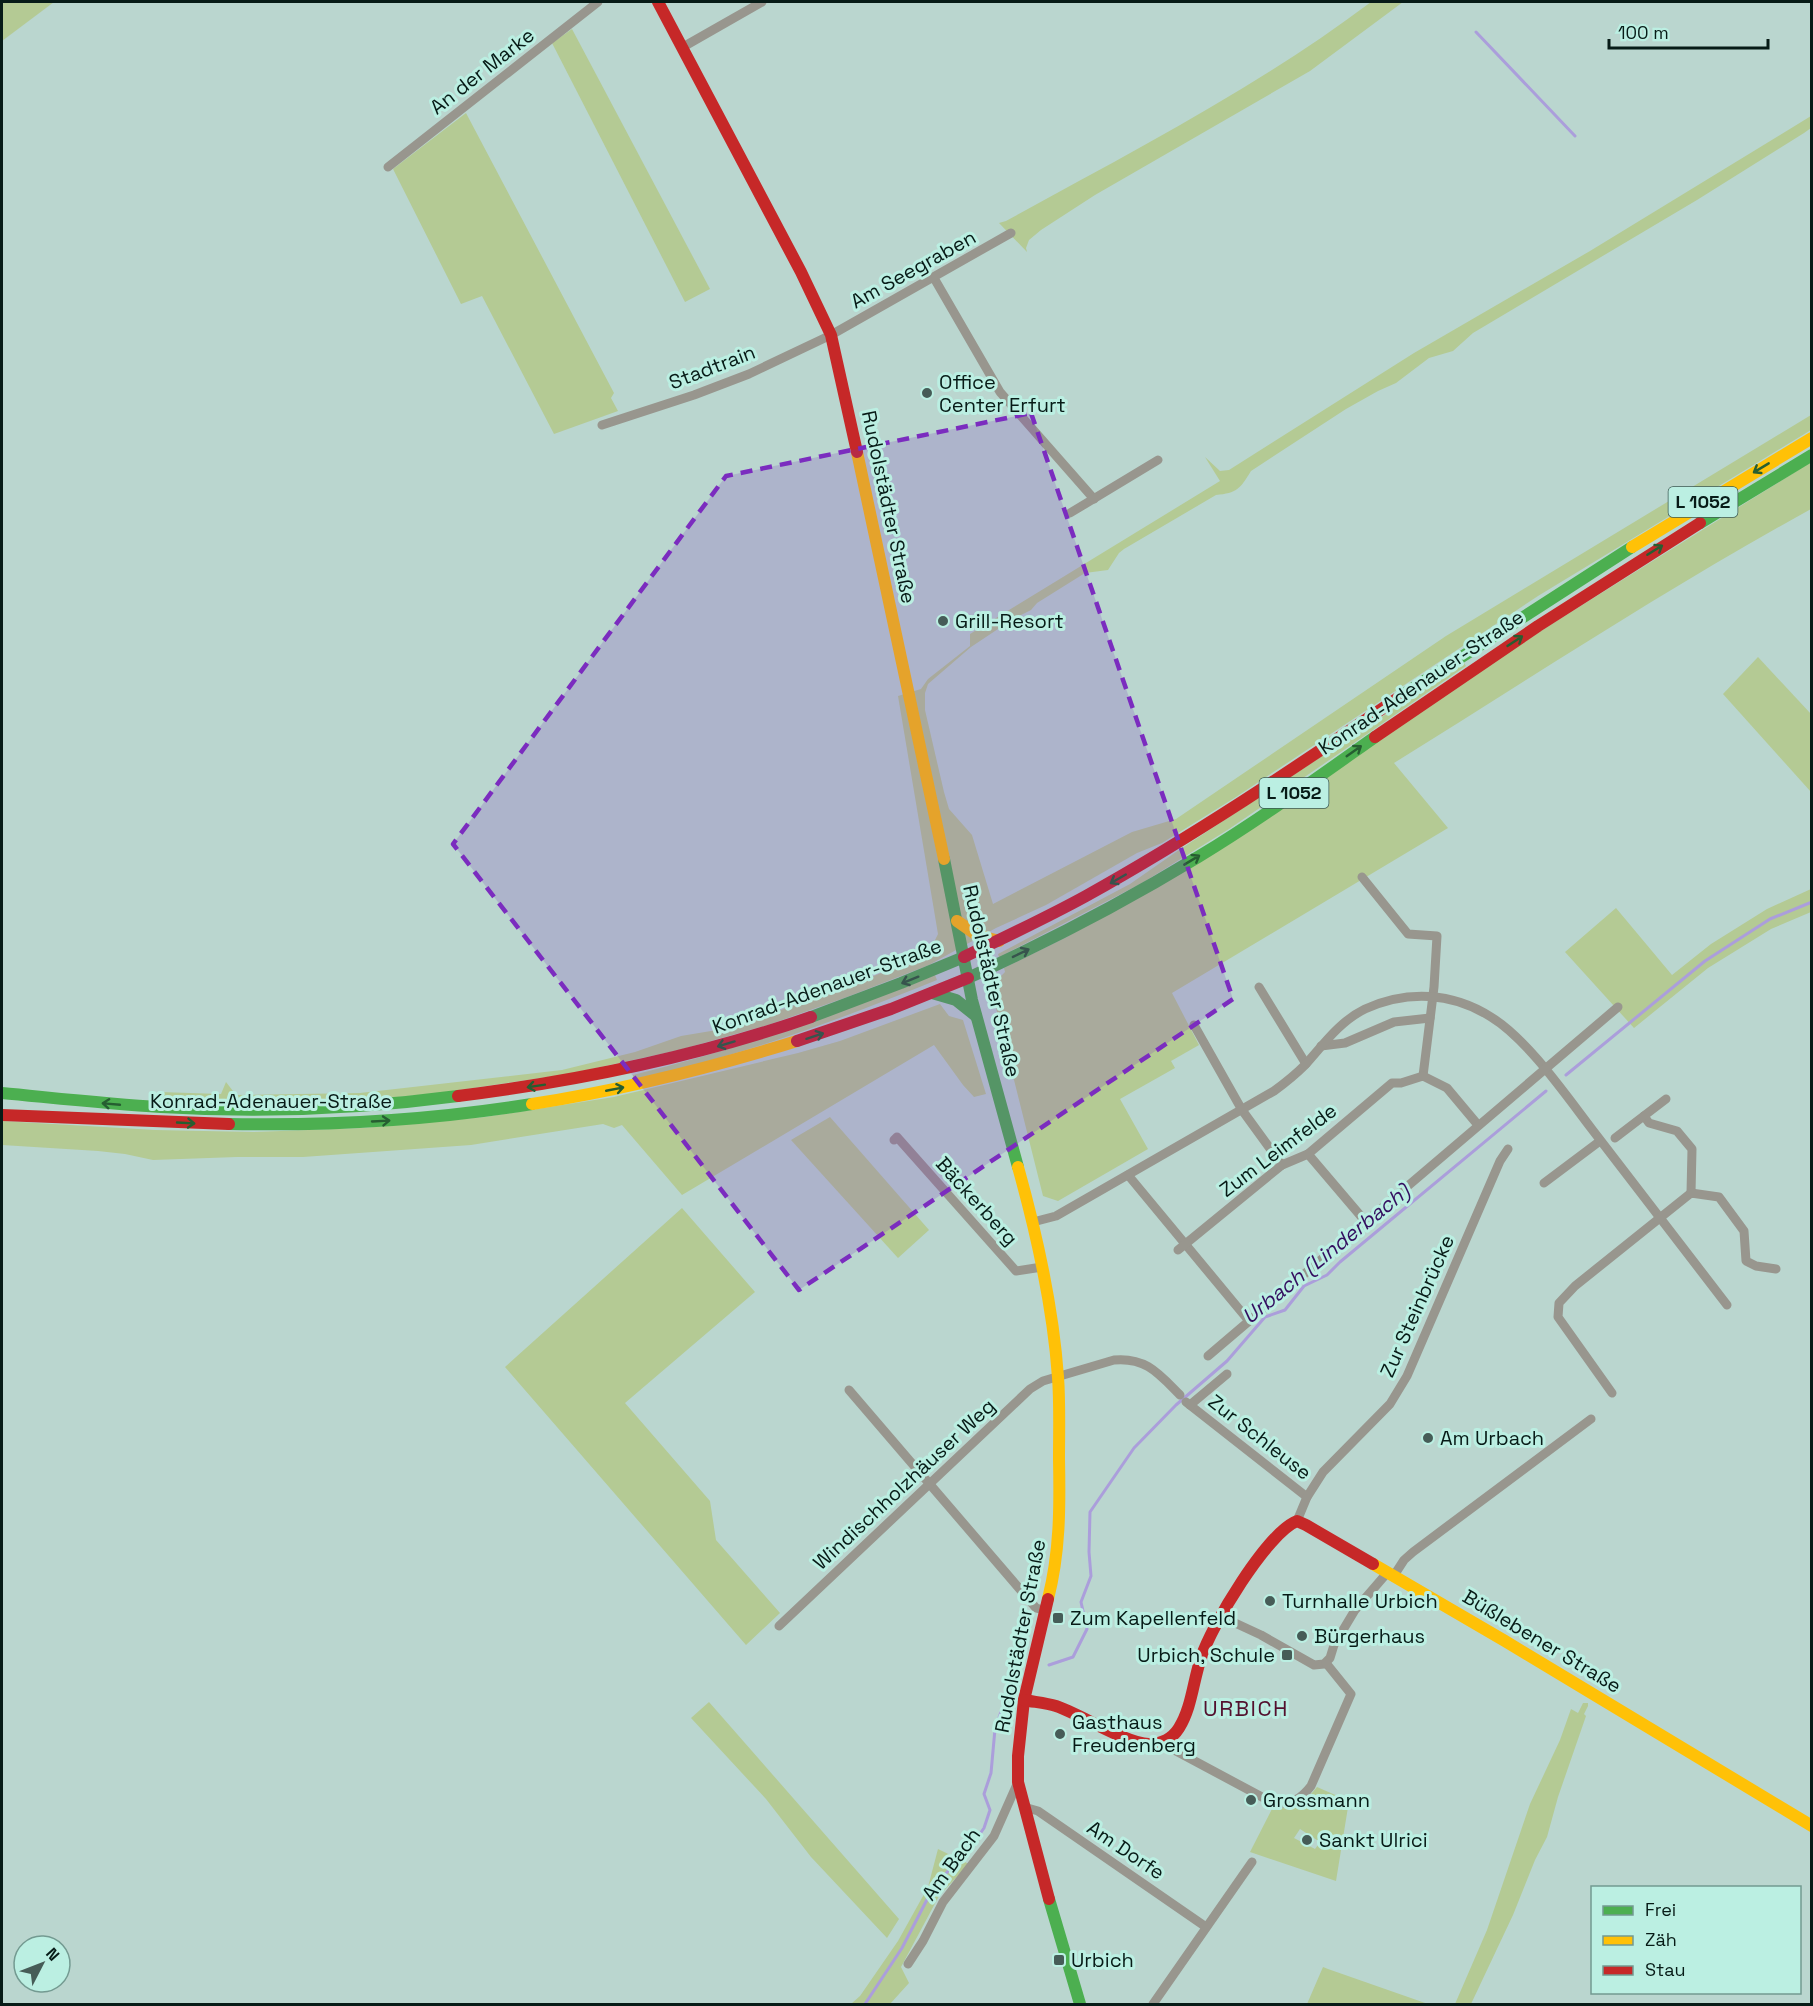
<svg xmlns="http://www.w3.org/2000/svg" width="1813" height="2006" font-family="'Space Grotesk',sans-serif">
<style>
.green{fill:#b4ca94;fill-rule:evenodd}
.lines{fill:none;stroke-linecap:round;stroke-linejoin:round}
.stream{stroke:#ab9edb;stroke-width:3}
.street{stroke:#98968e;stroke-width:9}
.fast{stroke:#4caf50;stroke-width:12}
.slow{stroke:#ffc107;stroke-width:12}
.jam{stroke:#c62828;stroke-width:12}
.oneway{stroke:#265e31}
.marked{fill:#7b2cbf;fill-opacity:0.2;stroke:#7b2cbf;stroke-width:4.5;stroke-dasharray:12 8;stroke-linejoin:round}
.poi-dot{fill:#465c57;stroke:#bbefe2;stroke-width:2}
.labels{text-anchor:middle;stroke-width:6;stroke-linejoin:round;paint-order:stroke}
.shield{fill:#bbefe2;stroke:#3d5b54;stroke-width:1.5}
.shield-label{font-size:18px;font-weight:bold;fill:#071b17}
.street-label{font-size:20px;fill:#071b17;stroke:#bbefe2}
.poi-label{font-size:20px;fill:#071b17;stroke:#bbefe2;text-anchor:start}
.water-label{font-size:21px;font-style:italic;fill:#340f60;stroke:#bbefe2}
.quarter-label{font-size:22px;letter-spacing:1.5px;fill:#53112e;stroke:#bbefe2}
</style>
<rect width="100%" height="100%" fill="#bad6cf"/>
<g class="green">
<path d="M2,2H54L2,41Z"/>
<path d="M1371,2H1403L1310,71L1095,195L1041,230L1029,240L1026,248L1027,252L999,223L1006,221C1131,152 1258,87 1371,2Z"/>
<path d="M572,29L710,289L685,302L552,43Z"/>
<path d="M466,113L614,393L611,398L618,411L554,434L482,296L461,304L393,169Z"/>
<path d="M1811,116V128L1804,133L1697,200L1473,333L1453,351L1429,358L1396,383L1378,391L1346,409L1251,471C1240,489 1237,493 1216,495L1124,549L1119,553L1108,570L1085,573L1037,603L1031,610L1013,619L971,647L928,684L925,693V710L944,792L949,809L972,835L993,904L1132,832L1176,819L1446,636L1811,415V430L1538,596L1236,797L1162,843L1137,853L1046,905L996,928L929,965L847,997L768,1025L679,1050L568,1074L439,1093L388,1098L237,1103L158,1099L159,1092L221,1094L226,1082L236,1095L360,1093L562,1070L635,1052L681,1036L729,1028L827,994L907,963L931,948L938,934L898,696L921,689L928,679L970,646V634L1220,481L1205,457L1220,471L1229,470L1414,353L1590,251Z"/>
<path d="M1811,462V509C1669,587 1532,677 1394,763L1448,828L1172,993L1199,1045L1171,1061L1175,1068L1120,1099L1148,1149L1058,1201L1043,1196L992,992L996,981L1005,972L1004,968L1067,937L1552,624Z"/>
<path d="M1758,657L1811,714V792L1723,694Z"/>
<path d="M1464,663L1466,666L1229,829L1142,883L999,957L998,954L1130,884L1176,852Z"/>
<path d="M1811,889V912L1771,929L1708,968L1634,1028L1565,952L1616,908L1672,975L1711,944L1767,909Z"/>
<path d="M935,975L937,980C838,1020 738,1058 633,1079V1075C737,1050 836,1014 935,975Z"/>
<path d="M940,1004L949,1016L963,1020L986,1094L974,1097L963,1085L934,1045L682,1195L622,1125L614,1128L603,1124L471,1145L303,1157H237L153,1160L125,1154L98,1151L2,1145V1121L155,1130L253,1132L363,1128L485,1117L614,1097L798,1053L840,1041Z"/>
<path d="M830,1117L929,1230L898,1258L791,1140Z"/>
<path d="M682,1208L755,1292L625,1403L710,1501L716,1540L780,1613L746,1645L505,1367Z"/>
<path d="M709,1702L899,1919L887,1938L811,1857L766,1799L691,1718Z"/>
<path d="M1583,1703H1588V1706L1584,1714L1586,1716L1558,1797L1547,1837L1535,1860L1513,1915L1471,2004H1455L1487,1930L1530,1804L1560,1740L1571,1709L1578,1713Z"/>
<path d="M1317,1787L1349,1801L1336,1881L1250,1852L1273,1807C1296,1810 1303,1804 1317,1787ZM1300,1829L1320,1842L1315,1849L1294,1838Z"/>
<path d="M938,1849L969,1864L939,1896L901,1967L909,1983L890,2004H851L860,1996L898,1941L928,1887Z"/>
<path d="M1323,1967L1328,1969L1428,2004H1307Z"/>
</g>
<g class="lines">
<g class="stream">
<path d="M1476,32L1575,136"/>
<path d="M1566,1075L1705,961L1770,919L1812,902"/>
<path d="M1049,1665L1073,1657L1087,1629L1081,1602L1091,1576L1089,1552L1090,1512L1134,1448L1176,1405L1227,1361L1265,1317L1285,1310L1304,1286L1327,1275L1340,1262L1546,1091"/>
<path d="M865,2004L902,1948L933,1888L975,1841L984,1828L990,1810L984,1794L991,1773L995,1729L1002,1709L1011,1695"/>
</g>
<g class="street">
<path d="M683,47L762,2"/>
<path d="M388,167L598,2"/>
<path d="M934,278L1000,392L1094,499"/>
<path d="M602,425L694,395L749,374L831,335L1011,233"/>
<path d="M1070,513L1158,460"/>
<path d="M1362,877L1408,934L1437,936L1434,987L1423,1076"/>
<path d="M1259,987L1306,1064"/>
<path d="M1194,1025L1242,1110L1282,1165"/>
<path d="M1321,1046L1345,1043L1394,1022L1430,1018"/>
<path d="M1644,1116L1649,1123L1677,1131L1692,1149L1691,1193"/>
<path d="M1615,1138L1666,1099"/>
<path d="M894,1140L897,1137L1016,1271L1042,1267"/>
<path d="M1308,1154L1365,1221"/>
<path d="M1128,1175L1249,1321"/>
<path d="M1544,1183L1600,1141"/>
<path d="M1033,1222L1056,1216L1274,1091C1285,1083 1295,1075 1305,1065C1323,1045 1340,1021 1365,1009C1407,990 1452,992 1491,1017C1527,1039 1565,1094 1591,1128C1636,1187 1681,1246 1727,1305"/>
<path d="M1178,1250L1282,1165L1308,1154L1392,1083H1401L1423,1076L1447,1088L1478,1125"/>
<path d="M1208,1356L1618,1007"/>
<path d="M849,1390L1036,1608L1047,1611"/>
<path d="M1612,1393L1558,1317L1559,1303L1575,1286L1691,1193L1719,1197L1744,1231L1746,1261L1756,1266L1776,1269"/>
<path d="M1186,1402L1307,1497"/>
<path d="M1190,1405L1227,1374"/>
<path d="M1297,1521L1307,1497L1323,1472L1390,1404L1407,1376L1500,1161L1508,1149"/>
<path d="M1393,1577L1404,1560L1413,1552L1591,1419"/>
<path d="M1220,1616L1261,1635L1314,1665L1324,1664L1330,1658L1334,1645L1355,1610L1387,1573"/>
<path d="M779,1626L1030,1389L1043,1381L1114,1360C1146,1357 1159,1374 1180,1395"/>
<path d="M1164,1742L1176,1751L1275,1804C1292,1804 1301,1799 1311,1786L1351,1694L1326,1663"/>
<path d="M1024,1807L1038,1811L1206,1927"/>
<path d="M908,1964L923,1941L943,1902L994,1836L1018,1782"/>
<path d="M1153,2004L1252,1862"/>
</g>
<g class="fast">
<path d="M1700,523L1812,455"/>
<path d="M1398,698L1632,547"/>
<path d="M944,859L972,1000L1018,1167"/>
<path d="M968,978C1047,942 1124,902 1198,857C1259,820 1317,778 1375,737"/>
<path d="M932,993L956,1000L976,1016"/>
<path d="M811,1017L901,983L964,957"/>
<path d="M2,1093C55,1098 108,1104 161,1107C260,1113 360,1109 458,1096"/>
<path d="M229,1124C331,1126 432,1120 532,1104"/>
<path d="M1049,1899L1080,2004"/>
</g>
<g class="slow">
<path d="M857,452L944,859"/>
<path d="M1632,547L1812,438"/>
<path d="M957,921L977,935L999,941"/>
<path d="M532,1104C622,1090 710,1068 797,1041"/>
<path d="M1018,1167C1037,1235 1053,1306 1058,1377C1060,1404 1059,1432 1059,1459C1060,1507 1060,1552 1048,1599"/>
<path d="M1373,1564L1505,1641L1812,1826"/>
</g>
<g class="jam">
<path d="M658,2L801,272L831,335L857,452"/>
<path d="M1375,737L1538,626L1700,523"/>
<path d="M964,957C1005,937 1046,918 1086,896C1194,836 1296,767 1398,698"/>
<path d="M797,1041L891,1009L968,978"/>
<path d="M458,1096C578,1081 696,1057 811,1017"/>
<path d="M2,1115L229,1124"/>
<path d="M1048,1599L1024,1700L1018,1756V1782L1049,1899"/>
<path d="M1024,1700C1034,1702 1046,1703 1056,1706C1080,1714 1127,1744 1149,1744C1162,1744 1172,1739 1179,1728C1192,1707 1193,1681 1201,1658C1211,1626 1267,1533 1297,1521L1306,1525L1373,1564"/>
</g>
</g>
<defs><path id="oneway-shaft" d="M-6 0H5M1.5-3L5.5 0L1.5 3" fill="none" stroke-width="1.6" stroke-linecap="round" stroke-linejoin="round" transform="scale(1.5)"/></defs>
<g class="oneway">
<use href="#oneway-shaft" transform="translate(1761 468) rotate(149)"/>
<use href="#oneway-shaft" transform="translate(1655 550) rotate(-32)"/>
<use href="#oneway-shaft" transform="translate(1515 641) rotate(-33)"/>
<use href="#oneway-shaft" transform="translate(1354 751) rotate(-35)"/>
<use href="#oneway-shaft" transform="translate(1192 860) rotate(-31)"/>
<use href="#oneway-shaft" transform="translate(1118 879) rotate(150)"/>
<use href="#oneway-shaft" transform="translate(1021 953) rotate(-26)"/>
<use href="#oneway-shaft" transform="translate(910 980) rotate(158)"/>
<use href="#oneway-shaft" transform="translate(815 1036) rotate(-18)"/>
<use href="#oneway-shaft" transform="translate(726 1044) rotate(163)"/>
<use href="#oneway-shaft" transform="translate(536 1086) rotate(171)"/>
<use href="#oneway-shaft" transform="translate(615 1089) rotate(-11)"/>
<use href="#oneway-shaft" transform="translate(111 1104) rotate(-175)"/>
<use href="#oneway-shaft" transform="translate(381 1121) rotate(-3)"/>
<use href="#oneway-shaft" transform="translate(186 1123) rotate(3)"/>
</g>
<path class="marked" d="M1031,413L1233,999L799,1290L453,844L726,476Z"/>
<g class="poi-dot">
<circle cx="927" cy="393" r="6"/>
<circle cx="943" cy="621" r="6"/>
<circle cx="1428" cy="1438" r="6"/>
<circle cx="1270" cy="1601" r="6"/>
<rect x="1052" y="1612" width="12" height="12" rx="3"/>
<circle cx="1302" cy="1636" r="6"/>
<rect x="1281" y="1649" width="12" height="12" rx="3"/>
<circle cx="1060" cy="1734" r="6"/>
<circle cx="1251" cy="1800" r="6"/>
<circle cx="1307" cy="1840" r="6"/>
<rect x="1053" y="1954" width="12" height="12" rx="3"/>
</g>
<g class="labels">
<g class="shield">
<rect x="1668.5" y="487" width="69" height="30" rx="4.5"/>
<rect x="1259.5" y="778" width="69" height="30" rx="4.5"/>
</g>
<g class="shield-label">
<text x="1703" y="508">L 1052</text>
<text x="1294" y="799">L 1052</text>
</g>
<g class="street-label">
<text transform="translate(482 71) rotate(-38)" y="7">An der Marke</text>
<text transform="translate(913 269) rotate(-29)" y="7">Am Seegraben</text>
<text transform="translate(712 367) rotate(-21)" y="7">Stadtrain</text>
<text transform="translate(889 507) rotate(78)" y="7">Rudolstädter Straße</text>
<text transform="translate(1421 682) rotate(-34)" y="7">Konrad-Adenauer-Straße</text>
<text transform="translate(992 981) rotate(77)" y="7">Rudolstädter Straße</text>
<text transform="translate(827 986) rotate(-20)" y="7">Konrad-Adenauer-Straße</text>
<text x="271" y="1108">Konrad-Adenauer-Straße</text>
<text transform="translate(1278 1150) rotate(-37)" y="7">Zum Leimfelde</text>
<text transform="translate(977 1201) rotate(48)" y="7">Bäckerberg</text>
<text transform="translate(1417 1306) rotate(-66)" y="7">Zur Steinbrücke</text>
<text transform="translate(1260 1437) rotate(38)" y="7">Zur Schleuse</text>
<text transform="translate(904 1484) rotate(-43)" y="7">Windischholzhäuser Weg</text>
<text transform="translate(1020 1636) rotate(-79)" y="7">Rudolstädter Straße</text>
<text transform="translate(1542 1641) rotate(31)" y="7">Büßlebener Straße</text>
<text transform="translate(1126 1850) rotate(34)" y="7">Am Dorfe</text>
<text transform="translate(951 1864) rotate(-54)" y="7">Am Bach</text>
</g>
<g class="poi-label">
<text x="939" y="389">Office<tspan x="939" dy="23">Center Erfurt</tspan></text>
<text x="955" y="628">Grill-Resort</text>
<text x="1440" y="1445">Am Urbach</text>
<text x="1282" y="1608">Turnhalle Urbich</text>
<text x="1070" y="1625">Zum Kapellenfeld</text>
<text x="1314" y="1643">Bürgerhaus</text>
<text x="1275" y="1662" text-anchor="end">Urbich, Schule</text>
<text x="1072" y="1729">Gasthaus<tspan x="1072" dy="23">Freudenberg</tspan></text>
<text x="1263" y="1807">Grossmann</text>
<text x="1319" y="1847">Sankt Ulrici</text>
<text x="1071" y="1967">Urbich</text>
</g>
<g class="water-label">
<text transform="translate(1326 1254) rotate(-39)" y="7">Urbach (Linderbach)</text>
</g>
<g class="quarter-label">
<text x="1246" y="1716">URBICH</text>
</g>
</g>
<rect width="1813" height="2006" fill="none" stroke="#071b17" stroke-width="6"/>
<rect x="1591" y="1886" width="210" height="108" fill="#bbefe2" stroke="#739a91" stroke-width="1.5"/>
<rect x="1603" y="1906" width="30" height="9" fill="#4caf50" stroke="#739a91" stroke-width="1.5"/>
<text x="1645" y="1916" font-size="18" fill="#071b17">Frei</text>
<rect x="1603" y="1936" width="30" height="9" fill="#ffc107" stroke="#739a91" stroke-width="1.5"/>
<text x="1645" y="1946" font-size="18" fill="#071b17">Zäh</text>
<rect x="1603" y="1966" width="30" height="9" fill="#c62828" stroke="#739a91" stroke-width="1.5"/>
<text x="1645" y="1976" font-size="18" fill="#071b17">Stau</text>
<g transform="translate(42 1964) rotate(48)"><circle r="28" fill="#bbefe2" stroke="#739a91" stroke-width="1.5"/>
<path d="M0-4.5L10 22L0 15L-10 22Z" fill="#465c57"/>
<text y="-9" font-size="16" font-weight="bold" text-anchor="middle" fill="#071b17">N</text>
</g>
<path d="M1609 39v9h159v-9" fill="none" stroke="#071b17" stroke-width="3"/>
<text x="1618" y="39" font-size="18" fill="#071b17" stroke="#bbefe2" stroke-width="4.5" paint-order="stroke">100 m</text>
</svg>
